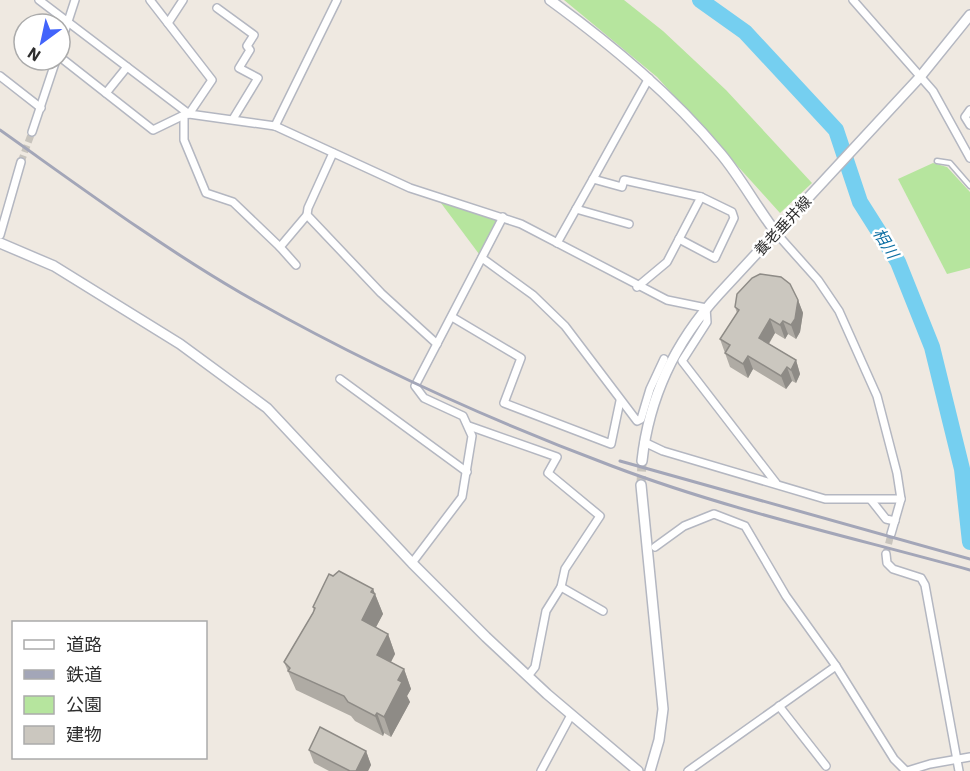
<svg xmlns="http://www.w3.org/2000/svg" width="970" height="771" font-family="'IBM Plex Sans','Noto Sans JP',sans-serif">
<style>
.green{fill:#b6e59e}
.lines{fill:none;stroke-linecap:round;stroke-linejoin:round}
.river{stroke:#75cff0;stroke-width:16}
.street-tunnel{stroke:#c8c4bd;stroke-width:7;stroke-dasharray:7 3.5;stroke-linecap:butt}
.secondary-tunnel{stroke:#c8c4bd;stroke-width:9;stroke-dasharray:9 4.5;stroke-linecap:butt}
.lane-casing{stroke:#b4b7c1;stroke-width:7}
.street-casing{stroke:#b4b7c1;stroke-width:10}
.secondary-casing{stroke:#b4b7c1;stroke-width:12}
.lane{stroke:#fff;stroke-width:4}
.street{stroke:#fff;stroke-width:7}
.secondary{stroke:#fff;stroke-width:9}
.rail{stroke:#a3a6b8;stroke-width:3}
.wall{fill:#afaba4}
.shaded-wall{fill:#8e8b86}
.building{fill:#cbc7bf;stroke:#8e8b86;stroke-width:1.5}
.labels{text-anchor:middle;stroke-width:5;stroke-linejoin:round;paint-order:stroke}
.street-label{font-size:15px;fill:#2e2e2e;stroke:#fff}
.water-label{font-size:16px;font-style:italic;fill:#0d6fa3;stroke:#fff}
</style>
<rect width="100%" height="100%" fill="#efe9e1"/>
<g class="green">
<path d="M564,0H624L663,31L726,90L812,183L780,213L657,77Z"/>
<path d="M933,163L947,167L970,192V268L947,274L898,179Z"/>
<path d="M438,199L503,217L482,258Z"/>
</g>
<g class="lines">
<path class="river" d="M700,0L745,32L836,130L860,202L898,262L932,347L962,469L970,542"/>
<g class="street-tunnel">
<path d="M21,162L32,132"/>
<path d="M886,554L891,534"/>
</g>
<path class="secondary-tunnel" d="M641,485L642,461"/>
<g class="lane-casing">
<path id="lane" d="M937,161L950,163L970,186"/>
</g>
<g class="street-casing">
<g id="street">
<path d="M39,0L189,114L275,126L410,188L521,224L667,300L706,308L707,322L682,361L776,483"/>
<path d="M150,0L212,80L189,114L184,115V140L206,193L233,202L280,247"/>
<path d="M853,0L933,91L970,158"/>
<path d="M217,8L254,35L247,46L250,50L239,68L258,78L233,119"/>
<path d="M168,23L183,0"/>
<path d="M60,46L75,0"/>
<path d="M60,57L153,130L184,115"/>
<path d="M0,76L41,108"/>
<path d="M106,93L127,67"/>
<path d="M970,110L965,117L970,125"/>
<path d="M275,126L337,0"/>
<path d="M32,132L56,60"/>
<path d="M333,153L308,208L307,215L381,293L437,344"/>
<path d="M593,179L649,78"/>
<path d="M576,209L629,224"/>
<path d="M777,234L818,280L839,311L877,396L897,473L901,499L891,534"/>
<path d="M0,235L21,162"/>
<path d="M679,239L715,258L734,218L732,212L701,197"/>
<path d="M557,243L593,179L622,187L624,180L701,197L667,262L637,287"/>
<path d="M482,258L533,295L565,326L637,421L641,419L650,389L664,359"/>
<path d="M296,265L280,247L307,215"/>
<path d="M452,317L521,358L504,403L611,444L620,401"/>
<path d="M340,379L467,472"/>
<path d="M469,426L557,457L548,473L600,516L565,569L561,587L546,611L535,667L528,676"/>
<path d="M644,442L663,451L825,499H901"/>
<path d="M871,500L886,519L895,521"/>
<path d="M655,547L684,526L714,514L745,526L786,596L836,666"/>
<path d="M886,554L887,563L893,569L921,578L925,585L959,771"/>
<path d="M412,563L462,497L472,436L463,416L424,398L415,386L503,217"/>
<path d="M561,587L603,611"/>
<path d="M779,706L826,766"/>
<path d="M541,771L571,715"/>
<path d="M688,771L836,666L894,759L906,771"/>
<path d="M907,771L930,764L970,757"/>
</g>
</g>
<g class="secondary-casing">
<g id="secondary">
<path d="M550,0C613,46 672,95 721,154C741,178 757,208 777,234"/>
<path d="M0,243L54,266L180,344L267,408L412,563L486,637L547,694L638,771"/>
<path d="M642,461C649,396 675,342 719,294L920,77L970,15"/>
<path d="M641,485L663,709L659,740L650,771"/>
</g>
</g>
<use href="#lane" class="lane"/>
<use href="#street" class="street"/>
<use href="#secondary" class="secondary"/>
<g class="rail">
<path d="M0,130C79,186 157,244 241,293C360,361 484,418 612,466C728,510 851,537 970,570"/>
<path d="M620,461L970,559"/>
</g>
</g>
<g class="wall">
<path d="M798,300L803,313L800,332L796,339L788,334L785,339L775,333L769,344L796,360L800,374L796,383L792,381L786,389L753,369L748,378L730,367L720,339L737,313L735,307Z"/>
<path d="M333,576L373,589L383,614L376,627L388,634L395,654L391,662L404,669L411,689L407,696L410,702L391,737L384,733L383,736L355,721L351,716L296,690L284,662L314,611L313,607Z"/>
<path d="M309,750L366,751L371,765L368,771H329L314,763Z"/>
</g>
<g class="shaded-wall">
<path d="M798,300L803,313L800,332L796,339L791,325Z"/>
<path d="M770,319L775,333L764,351L759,338Z"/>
<path d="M783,321L788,334L785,339L780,325Z"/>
<path d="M748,356L753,369L748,378L743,364Z"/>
<path d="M796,360L800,374L796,383L791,370Z"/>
<path d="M787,367L792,381L786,389L781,376Z"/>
<path d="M373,589L383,614L369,640L362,620Z"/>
<path d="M388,634L395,654L384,675L377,655Z"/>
<path d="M404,669L411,689L407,696L410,702L391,737L384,717L398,680Z"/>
<path d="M377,713L384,733L383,736L375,716Z"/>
<path d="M366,751L371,765L368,771H356Z"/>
</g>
<g class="building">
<path d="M760,274L781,277L790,284L798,300L795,319L791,325L783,321L780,325L770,319L759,338L796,360L791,370L787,367L781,376L748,356L743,364L725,353L730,345L720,339L739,310L735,307L737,294L752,278Z"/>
<path d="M339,571L373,589L371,592L375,594L362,620L388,634L377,655L404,669L398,680L402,682L384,717L377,713L375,716L348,702L344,696L288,671L290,668L284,662L313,613L315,608L313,607L329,574L333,576Z"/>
<path d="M320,727L366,751L356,771H350L309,750Z"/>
</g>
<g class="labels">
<g class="street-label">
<text transform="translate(783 226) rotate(-47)" y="5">養老垂井線</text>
</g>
<g class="water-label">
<text transform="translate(886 243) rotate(58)" y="6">相川</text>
</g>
</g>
<rect x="12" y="621" width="195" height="138" fill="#ffffff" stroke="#ababab" stroke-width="1.5"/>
<rect x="24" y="640" width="30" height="9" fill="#ffffff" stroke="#ababab" stroke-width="1.5"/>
<text x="66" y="651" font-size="18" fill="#2e2e2e">道路</text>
<rect x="24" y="670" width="30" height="9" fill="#a3a6b8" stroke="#ababab" stroke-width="1.5"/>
<text x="66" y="681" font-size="18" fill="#2e2e2e">鉄道</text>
<rect x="24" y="696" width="30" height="18" fill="#b6e59e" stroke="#ababab" stroke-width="1.5"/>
<text x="66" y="711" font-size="18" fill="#2e2e2e">公園</text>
<rect x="24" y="726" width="30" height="18" fill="#cbc7bf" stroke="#ababab" stroke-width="1.5"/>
<text x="66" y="741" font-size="18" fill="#2e2e2e">建物</text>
<g transform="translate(42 42) rotate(213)"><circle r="28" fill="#ffffff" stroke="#ababab" stroke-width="1.5"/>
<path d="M0-4.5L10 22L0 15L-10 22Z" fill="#4264fb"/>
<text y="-9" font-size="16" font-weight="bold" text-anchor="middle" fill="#2e2e2e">N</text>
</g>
</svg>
